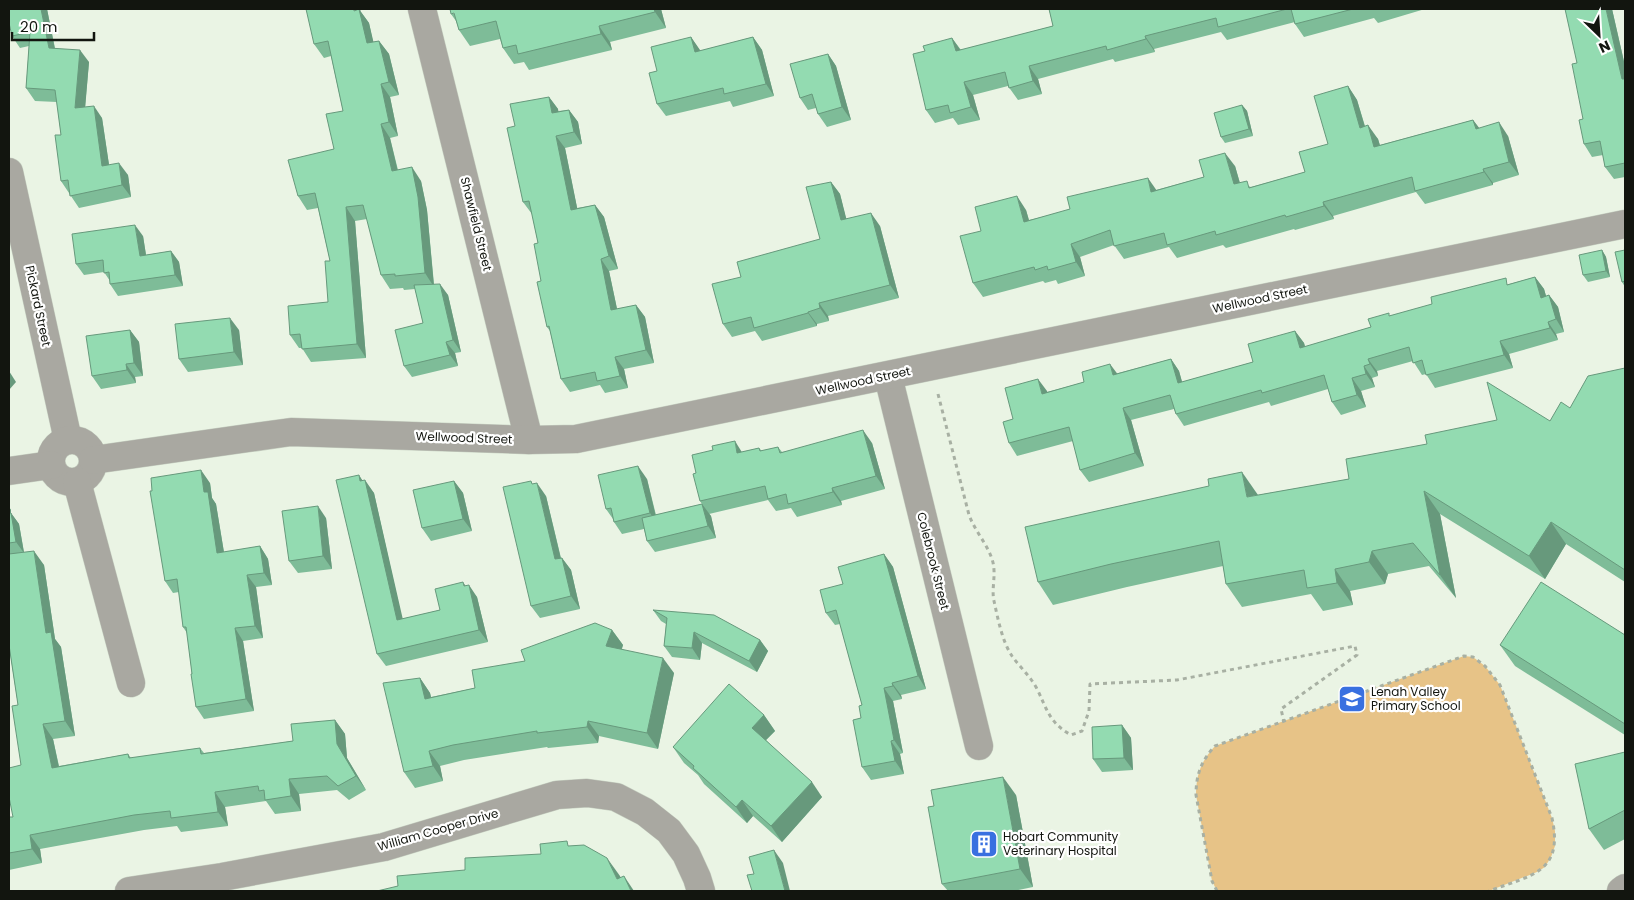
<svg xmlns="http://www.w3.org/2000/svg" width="1634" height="900" font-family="Poppins,sans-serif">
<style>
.green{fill:#e7c387}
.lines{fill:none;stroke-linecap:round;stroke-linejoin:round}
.minor-casing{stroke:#c7d0c2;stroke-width:29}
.path{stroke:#a8b0a3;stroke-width:3;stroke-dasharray:4 4;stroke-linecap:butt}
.minor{stroke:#a9a8a1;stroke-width:28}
.wall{fill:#7ebc98}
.shaded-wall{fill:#67997c}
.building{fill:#93dbb1;stroke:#67997c}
.labels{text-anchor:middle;stroke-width:4.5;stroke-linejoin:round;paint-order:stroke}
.street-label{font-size:12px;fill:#12150f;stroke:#fff}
.poi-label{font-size:12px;fill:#12150f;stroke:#fff;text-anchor:start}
</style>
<rect width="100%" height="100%" fill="#eaf4e4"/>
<path class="green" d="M1464,656L1473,657L1485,666L1500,685L1552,818L1555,831V846L1551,857L1545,867L1537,872L1489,891H1217L1212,881L1196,795C1196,775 1201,761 1215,746Z"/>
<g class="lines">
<g class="minor-casing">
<g id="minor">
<path d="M422,9L529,440"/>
<path d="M9,172L68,440"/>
<path d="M888,376L979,746"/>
<circle cx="72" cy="461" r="21"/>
<path d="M93,460L291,432L529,440L576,439L1625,224"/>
<path d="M9,471L51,465"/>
<path d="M77,482L131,683"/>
<path d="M129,891L222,877L384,847L557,795L587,793L616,797L645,812L669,831L686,854L697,878L701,891"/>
<path d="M1621,891L1625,888"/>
</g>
</g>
<g class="path">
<path d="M938,394L969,515C975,531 987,544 992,559C997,574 991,588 994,601C998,619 1002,641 1012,656C1019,666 1029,675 1036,687C1047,708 1048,722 1071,735L1082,731L1089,711L1090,684L1177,680L1355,646L1357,655L1281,709L1284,722"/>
<path d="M1217,891L1212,881L1196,795C1196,775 1201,761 1215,746L1464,656L1473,657L1485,666L1500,685L1552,818C1564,873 1531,875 1489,891"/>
</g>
<use href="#minor" class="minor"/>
</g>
<g class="wall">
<path d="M9,9H47L55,48L89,62L85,107L102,118L109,165L128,175L131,197L79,208L61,181V135L57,102L35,101L26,88L29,46L20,48L12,36Z"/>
<path d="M661,9L666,28L610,42L612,50L529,70L524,62L514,64L503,48L500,39L470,46L459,30L456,21L451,14Z"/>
<path d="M1049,9H1425L1378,23L1374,18L1304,37L1295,24V22L1227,40L1221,32L1154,49L1155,52L1115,62L1113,59L1038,79L1042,94L1018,100L1008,86L973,95L980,120L958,125L953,118L935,123L926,110L952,38L961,50L1053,26Z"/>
<path d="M1612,9L1625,66V177L1614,179L1605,167L1603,155L1592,157L1584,144L1583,119L1577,63Z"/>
<path d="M361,12L369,23L373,42L379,41L389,54L399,95L390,97L398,136L390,138L398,170L421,181L427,210L434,284L448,295L461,352L455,353L458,366L412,377L404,366L423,323L415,289L404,290L403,288L390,289L381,275L367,219L355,221L366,358L311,362L302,348H299L290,335L328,302L330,261L318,208L307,210L298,196L334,149L343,111L331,56L324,58L314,44Z"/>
<path d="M691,37L700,51L753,37L762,50L774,96L733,107L730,101L666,116L657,104V71Z"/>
<path d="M828,54L836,66L851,120L827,127L818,114L816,108L808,110L800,98Z"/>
<path d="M1348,86L1357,100L1365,126L1378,139L1380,145L1473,120L1479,128L1508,136L1519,175L1493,183V185L1425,204L1416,192L1333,216L1334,219L1295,230L1294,229L1226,248L1223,245L1177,258L1169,247L1124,259L1114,245L1080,257L1085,276L1058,284L1056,280L1045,283L1043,281L983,297L973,283L981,231L1026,210L1029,220L1156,190L1204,177L1235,166L1240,183L1251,187L1305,172L1328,144Z"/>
<path d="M549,97L558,109V111L569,110L578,122L582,144L565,148L577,208L595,205L604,217L618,269L609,271L617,309L636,305L645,317L654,363L624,369L628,388L605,393L600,385L570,392L561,379L550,331L547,327L541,281L538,243L532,214L523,202L515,126Z"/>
<path d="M1242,105L1247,111L1253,136L1225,143L1221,137Z"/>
<path d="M831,182L840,194L846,219L880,226L899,298L828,316L829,321L817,324V326L762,341L755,331L732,337L723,324L741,277L820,239Z"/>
<path d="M143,236L146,255L171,251L179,262L183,286L118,296L110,284V281L104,272L84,275L76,264Z"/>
<path d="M1602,250L1606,257L1610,277L1588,282L1583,275Z"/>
<path d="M1625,250V287L1622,282Z"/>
<path d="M1535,277L1544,289L1546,296L1549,295L1558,307L1564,332L1556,334L1558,340L1509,354L1513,368L1435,388L1426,374L1422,375L1413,361L1377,371L1378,376L1372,378L1375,387L1361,391L1366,407L1341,415L1332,402L1328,389L1271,406L1269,402L1184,426L1176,414L1174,409L1131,420L1144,466L1089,482L1080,470L1073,441L1017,456L1009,443L1013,419L1047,391V392L1171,359L1179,371L1182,382L1253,362L1295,331L1304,343L1305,347L1371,327L1390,316Z"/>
<path d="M130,330L139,342L143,376L135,377L136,383L101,389L92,376Z"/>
<path d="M239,330L243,365L188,372L179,359Z"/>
<path d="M1625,368V582L1566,544L1545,579L1440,514L1456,598L1429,566L1388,574L1385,584L1350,591L1353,605L1323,611L1311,594L1242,607L1226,584L1223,566L1127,587L1053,605L1038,582L1258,495L1349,479L1550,421L1570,408Z"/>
<path d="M872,443L885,489L841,501L842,505L797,517L791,508L776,511L768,500L709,514L711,516L716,538L655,552L647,541L644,529L622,534L614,522L613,519L606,509L647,479L656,515L702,504L700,501L696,473L713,450L742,452L759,448L762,451L778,447L782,452Z"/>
<path d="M359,475L362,481L374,493L402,619L440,610L465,586L477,597L488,642L386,666L377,654Z"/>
<path d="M454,481L463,493L472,531L431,541L422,528Z"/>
<path d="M210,483L212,498L216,504L224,552L260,546L268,559L272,585L256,587L263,638L243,641L254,711L204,719L196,707L192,674L187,633L183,627L179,592L173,593L165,581L152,491Z"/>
<path d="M546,496L561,558H562L571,570L580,609L540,618L531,606Z"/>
<path d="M9,507L11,510V513L19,524L24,552L44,565L55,639L61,647L75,736L53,739L59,766L128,754L131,758L200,748L204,753L293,741L335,720L345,734L347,758L366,790L349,800L337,790L299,794L301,811L275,814L266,801L225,807L228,826L181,832L177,826L144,830L40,849L42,863L9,870V817H13L21,765L18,705L10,653H9Z"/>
<path d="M326,518L332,569L298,573L289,561Z"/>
<path d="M884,554L893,567L926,689L901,695L902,699L893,701L903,753L900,754L904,774L871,780L862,767L861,718L862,705L840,624L835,625L826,613L843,584Z"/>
<path d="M653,610L760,640L768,651L757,672L702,643L700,660L672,657L664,646L666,624L661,621Z"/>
<path d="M612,630L623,645L622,649L674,673L658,749L599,736L598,743L548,748L547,747L464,760L440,766L443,781L415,788L404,772L420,678L430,693L431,697L475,688L525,661Z"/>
<path d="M1625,635V735L1515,666L1500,645Z"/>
<path d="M764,715L775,731L766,740L822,797L782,842L753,816L747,823L704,784L698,775L684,763L673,747Z"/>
<path d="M1122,725L1131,738L1133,770L1102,772L1093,759Z"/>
<path d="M1625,752V839L1604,850L1589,829Z"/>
<path d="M1016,795L1033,887L1013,891H948L942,884Z"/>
</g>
<g class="shaded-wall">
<path d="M41,9H47L57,60L49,48Z"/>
<path d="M354,9H360L361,12L369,23L377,57L367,43Z"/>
<path d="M654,9H661L666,28L655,12Z"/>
<path d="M1606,9H1612L1625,66V84L1622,79Z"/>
<path d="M599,26L610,42L612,50L601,34Z"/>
<path d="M1145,36L1154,49L1155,52L1146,39Z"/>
<path d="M691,37L700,50L704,65L695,52Z"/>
<path d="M753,37L762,50L774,96L766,84Z"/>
<path d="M952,38L961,51H956Z"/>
<path d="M379,41L389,54L399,95L389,82Z"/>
<path d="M80,50L89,62L84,121L75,108Z"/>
<path d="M828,54L836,66L851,120L842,107Z"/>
<path d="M1029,66L1038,79L1042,94L1033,81Z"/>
<path d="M964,82L973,95L980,120L971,107Z"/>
<path d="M381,84L390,97L398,136L389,122Z"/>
<path d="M1348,86L1357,100L1369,141L1360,128Z"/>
<path d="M549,97L558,109L561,125L552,113Z"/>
<path d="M1242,105L1247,111L1253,136L1249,129Z"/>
<path d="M94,106L102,118L111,178L102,166Z"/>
<path d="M569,110L578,122L582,144L574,132Z"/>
<path d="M1473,120L1483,133L1476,129Z"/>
<path d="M1499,122L1508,136L1519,175L1509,162Z"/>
<path d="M381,124L390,138L401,185L392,171Z"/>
<path d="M1368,125L1378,139L1384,160L1374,147Z"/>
<path d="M556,136L565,148L580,222L571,210Z"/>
<path d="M1225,153L1235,166L1244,198L1234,184Z"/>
<path d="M119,163L128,175L131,197L122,185Z"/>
<path d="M412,167L421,181L427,210L434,287L425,273Z"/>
<path d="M1483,169L1493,183V185L1484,172Z"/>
<path d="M1148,178L1157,191L1151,192Z"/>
<path d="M831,182L840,194L850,233L841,220Z"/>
<path d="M1017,196L1026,210L1033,235L1024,222Z"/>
<path d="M1323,202L1333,216L1334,219L1324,206Z"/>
<path d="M595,205L604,217L618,269L609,256Z"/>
<path d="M346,207L355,221L366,358L357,344Z"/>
<path d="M871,213L880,226L899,298L890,285Z"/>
<path d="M135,225L143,236L148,268L140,256Z"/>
<path d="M1071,244L1080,257L1085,276L1076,262Z"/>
<path d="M1602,250L1606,257L1610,277L1606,271Z"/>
<path d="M171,251L179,262L183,286L175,275Z"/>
<path d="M601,259L609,271L620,323L611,310Z"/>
<path d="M1535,277L1544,289L1550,310L1541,298Z"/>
<path d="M440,284L448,295L461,352L453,340Z"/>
<path d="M1549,295L1558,307L1564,332L1556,319Z"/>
<path d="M819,303L828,316L829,321L820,308Z"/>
<path d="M636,305L645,317L654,363L646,350Z"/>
<path d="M808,312L817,324V326L808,313Z"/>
<path d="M230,318L239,330L243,365L234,352Z"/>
<path d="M1548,322L1556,334L1558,340L1550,328Z"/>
<path d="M130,330L139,342L143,376L134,363Z"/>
<path d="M1295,331L1304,343L1309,360L1300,348Z"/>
<path d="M1500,341L1509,354L1513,368L1504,355Z"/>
<path d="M446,342L455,353L458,366L450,355Z"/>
<path d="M615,357L624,369L628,388L620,376Z"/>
<path d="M1171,359L1179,371L1186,396L1178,383Z"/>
<path d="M1368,359L1377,371L1378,376L1370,364Z"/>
<path d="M126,364L135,377L136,383L127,370Z"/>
<path d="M1110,364L1119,376L1113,375Z"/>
<path d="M1364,366L1372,378L1375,387L1366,374Z"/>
<path d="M9,371L16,382L9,390Z"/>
<path d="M1352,378L1361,391L1366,407L1357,395Z"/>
<path d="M1038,379L1047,391L1051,406L1042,394Z"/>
<path d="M1123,408L1131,420L1144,466L1135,453Z"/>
<path d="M863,430L872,443L885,489L876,476Z"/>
<path d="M735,441L743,454L737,453Z"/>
<path d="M638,466L647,479L658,526L650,513Z"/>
<path d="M201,470L210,483L212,498L216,504L226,565L217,553L204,492Z"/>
<path d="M1242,472L1258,495L1247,497Z"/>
<path d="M359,475L366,486L365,480L374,493L406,633L397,620Z"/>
<path d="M454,481L463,493L472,531L463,519Z"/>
<path d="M537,483L546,496L564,572L555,559Z"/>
<path d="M832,488L841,501L842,505L833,492Z"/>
<path d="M1424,491L1440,514L1456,598L1440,575Z"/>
<path d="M702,504L711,516L716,538L708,526Z"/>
<path d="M318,506L326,518L332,569L323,556Z"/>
<path d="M9,507L11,510V513L19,524L24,553L16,542L9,519Z"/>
<path d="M1551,522L1566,544L1545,579L1529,556Z"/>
<path d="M260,546L268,559L272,585L264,573Z"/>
<path d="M34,551L44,565L55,639L61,647L75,736L65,721L46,633Z"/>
<path d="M1372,551L1388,574L1385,584L1369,562Z"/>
<path d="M884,554L893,567L926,689L918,676Z"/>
<path d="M562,558L571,570L580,609L571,596Z"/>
<path d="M1335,569L1350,591L1353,605L1337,583Z"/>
<path d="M247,575L256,587L263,638L255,626Z"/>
<path d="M463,582L471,594L469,585L477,597L488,642L479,630Z"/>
<path d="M235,628L243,641L254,711L246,699Z"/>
<path d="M612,630L623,645L617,661L606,646Z"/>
<path d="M694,632L702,643L700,660L692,648Z"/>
<path d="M760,640L768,651L757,672L749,661Z"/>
<path d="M663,658L674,673L658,749L647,733Z"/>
<path d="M420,678L430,693L435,714L425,699Z"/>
<path d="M892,683L901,695L902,699L893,686Z"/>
<path d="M884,688L893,701L903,753L894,740Z"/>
<path d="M764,715L775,731L763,743L752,728Z"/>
<path d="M335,720L345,734L347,758L366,790L356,776L337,744Z"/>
<path d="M588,721L599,736L598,743L587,727Z"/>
<path d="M43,724L53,739L62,782L52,768Z"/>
<path d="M1122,725L1131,738L1133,770L1124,758Z"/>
<path d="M891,741L900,754L904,774L895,761Z"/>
<path d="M429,751L440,766L443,781L433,766Z"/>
<path d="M1003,777L1016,795L1033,887L1020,869Z"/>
<path d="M289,779L299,794L301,811L291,796Z"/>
<path d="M812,782L822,797L782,842L771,826Z"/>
<path d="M215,792L225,807L228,826L218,812Z"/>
<path d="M742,800L753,816L747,823L736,807Z"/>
<path d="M30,835L40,849L42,863L32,849Z"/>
<path d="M774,850L783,863L790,891H785Z"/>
<path d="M607,858L620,876L627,891L617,879Z"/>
<path d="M624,876L634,891H631Z"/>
</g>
<g class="building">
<path d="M9,9H41L49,48L80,50L75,108L94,106L102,166L119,163L122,185L70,196L68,180L61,181L55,135H61L55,90L26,88L30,32L12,36L9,23Z"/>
<path d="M306,9H354V11L359,9L367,43L379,41L389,82L381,84L389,122L381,124L392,171L412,167L418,197L425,273L395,276V274L381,275L363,205L346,207L357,344L302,349L300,334L290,335L288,306L328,302L325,261H330L315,193L298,196L288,160L334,149L326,114L343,111L328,41L314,44Z"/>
<path d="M450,9H654L655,12L599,26L601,34L518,54L516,45L503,48L496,21L459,30L454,13L451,14Z"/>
<path d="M1049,9H1287L1218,27L1216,18L1145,36L1146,39L1107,50L1106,46L1029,66L1033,81L1009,88L1005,72L964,82L971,107L950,113L948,105L926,110L913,54L925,51L923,46L952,38L956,51L1053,26Z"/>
<path d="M1291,9H1353L1295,24Z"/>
<path d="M1565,9H1606L1622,79H1625V163L1605,167L1600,141L1584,144L1579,120L1583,119L1572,64L1577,63Z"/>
<path d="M691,37L695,52L753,37L766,84L724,94L723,88L657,104L649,73L657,71L651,47Z"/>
<path d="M828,54L842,107L818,114L812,94L800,98L790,64Z"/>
<path d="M1348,86L1360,128L1368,125L1374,147L1473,120L1476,129L1499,122L1509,162L1483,169L1484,172L1415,191L1412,177L1323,202L1324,206L1286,217L1285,215L1216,235L1215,231L1167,245L1164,233L1114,246L1110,230L1071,244L1076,262L1048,270L1047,266L1035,270L1034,267L973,283L960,236L981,231L975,207L1017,196L1024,222L1070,209L1067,197L1148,178L1151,192L1204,177L1199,160L1225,153L1234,184L1247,181L1249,188L1305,172L1299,152L1328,144L1314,96Z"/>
<path d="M549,97L552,113L569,110L574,132L556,136L571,210L595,205L609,256L601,259L611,310L636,305L646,350L615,357L620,376L597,381L595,372L561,379L549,326L547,327L537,282L541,281L534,244L538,243L529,201L523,202L507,128L515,126L510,104Z"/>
<path d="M1242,105L1249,129L1221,137L1214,113Z"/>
<path d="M831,182L841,220L871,213L890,285L819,303L820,308L808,312V313L754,328L751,317L723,324L712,284L741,277L737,262L820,239L806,187Z"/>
<path d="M135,225L140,256L171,251L175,275L110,284L109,272L104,273L103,260L76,264L72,234Z"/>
<path d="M1602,250L1606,271L1583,275L1579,255Z"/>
<path d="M1625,250V281L1622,282L1615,252Z"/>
<path d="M1535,277L1541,298L1549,295L1556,319L1548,322L1550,328L1500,341L1504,355L1426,375L1422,360L1413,363L1409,347L1368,359L1370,364L1364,366L1366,374L1352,378L1357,395L1332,402L1324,375L1262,393L1261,390L1176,414L1170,395L1123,408L1135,453L1080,470L1069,427L1009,443L1003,422L1013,419L1005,388L1038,379L1042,394L1084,382L1082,372L1110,364L1113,375L1171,359L1178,383L1253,362L1248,344L1295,331L1300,348L1371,327L1368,319L1389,313V316L1432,304L1431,297L1506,278L1507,285Z"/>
<path d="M440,284L453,340L446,342L450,355L404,366L395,330L423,323L414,285Z"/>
<path d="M230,318L234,352L179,359L175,324Z"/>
<path d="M130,330L134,363L126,364L127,370L92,376L86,336Z"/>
<path d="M1625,368V570L1551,522L1529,556L1424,491L1440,575L1413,543L1372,551L1369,562L1335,569L1337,583L1307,588L1304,570L1226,584L1219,541L1111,564L1038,582L1025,527L1209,486L1208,479L1242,472L1247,497L1349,479L1346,459L1427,444L1425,435L1497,420L1487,382L1550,421L1561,402L1570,408L1588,376Z"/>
<path d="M863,430L876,476L832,488L833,492L788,504L786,494L768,499L765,486L700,501L693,474L696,473L692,455L713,450L712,446L735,441L737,453L759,448L760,451L778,447L780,453Z"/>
<path d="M638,466L650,513L614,522L611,508L606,509L598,475Z"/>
<path d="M201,470L204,492H208L217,553L260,546L264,573L247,575L255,626L235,628L246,699L196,707L191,674H192L186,627H183L177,579L165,581L150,491H152L151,478Z"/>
<path d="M359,475L360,481L365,480L397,620L440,610L435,589L463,582L464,586L469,585L479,630L377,654L336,480Z"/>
<path d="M454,481L463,519L422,528L413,490Z"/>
<path d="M531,481L532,484L537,483L555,559L562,558L571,596L531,606L503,487Z"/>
<path d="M702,504L708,526L647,541L642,518Z"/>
<path d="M318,506L323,556L289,561L282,511Z"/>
<path d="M9,513H11L16,542L9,543Z"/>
<path d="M34,551L46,633L51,632L65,721L43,724L52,768L128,754L129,758L200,748L201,754L293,741L291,724L335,720L337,744L356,776L338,786L327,776L289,779L291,796L265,800L264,790L259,791L258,786L215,792L218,812L171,818L170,811L134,815L30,835L32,849L9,853V817H13L9,797V768L21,765L12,706L18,705L9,645V554Z"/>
<path d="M884,554L918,676L892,683L893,686L884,688L894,740L891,741L895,761L862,767L853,720L861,718L859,706L862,705L836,610L826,613L820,590L843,584L838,567Z"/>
<path d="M1541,582L1625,635V724L1500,645Z"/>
<path d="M653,610L714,615L760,640L749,661L694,632L692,648L664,646L667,618Z"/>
<path d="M595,623L612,630L606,646L663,658L647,733L588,721L587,727L537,733V731L453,745L429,751L433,766L404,772L383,683L420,678L425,699L475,688L472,670L525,661L521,650Z"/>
<path d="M729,684L764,715L752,728L812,782L771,826L742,800L736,807L693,768L694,766L673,747Z"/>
<path d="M1122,725L1124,758L1093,759L1092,727Z"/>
<path d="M1625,752V810L1589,829L1575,764Z"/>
<path d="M1003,777L1020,869L942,884L928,807L934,806L931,790Z"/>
<path d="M567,841L568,846L584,845L607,858L617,879L624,876L631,891H521L520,890V891H377L398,886L397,876L465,870V858L541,854L540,844Z"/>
<path d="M774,850L785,891H752L747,875L754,874L749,857Z"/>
</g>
<defs>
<g id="school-square" transform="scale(1.4375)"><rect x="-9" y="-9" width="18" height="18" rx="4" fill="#3970e0" stroke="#fff"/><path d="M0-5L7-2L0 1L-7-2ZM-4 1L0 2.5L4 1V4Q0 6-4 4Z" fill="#fff"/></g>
<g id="building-square" transform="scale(1.4375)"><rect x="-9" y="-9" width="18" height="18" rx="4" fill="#3970e0" stroke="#fff"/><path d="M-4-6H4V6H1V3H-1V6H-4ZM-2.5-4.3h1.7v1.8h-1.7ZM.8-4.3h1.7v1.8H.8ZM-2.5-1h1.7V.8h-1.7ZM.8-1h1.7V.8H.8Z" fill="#fff"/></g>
</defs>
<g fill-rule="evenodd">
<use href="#school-square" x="1352" y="699"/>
<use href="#building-square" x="984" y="844"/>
</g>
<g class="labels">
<g class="street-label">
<text transform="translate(476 224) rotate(76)" y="4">Shawfield Street</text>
<text transform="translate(1260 299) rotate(-12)" y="4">Wellwood Street</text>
<text transform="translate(38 306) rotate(78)" y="4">Pickard Street</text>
<text transform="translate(863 381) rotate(-12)" y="4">Wellwood Street</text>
<text transform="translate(464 438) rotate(2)" y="4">Wellwood Street</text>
<text transform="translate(933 561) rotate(76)" y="4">Colebrook Street</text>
<text transform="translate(438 830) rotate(-16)" y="4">William Cooper Drive</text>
</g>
<g class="poi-label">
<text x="1371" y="696">Lenah Valley<tspan x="1371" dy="14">Primary School</tspan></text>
<text x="1003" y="841">Hobart Community<tspan x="1003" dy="14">Veterinary Hospital</tspan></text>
</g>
</g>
<rect width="1634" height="900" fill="none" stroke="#12150f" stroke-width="20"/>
<g transform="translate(1599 35) rotate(155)" stroke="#ffffff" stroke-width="4" paint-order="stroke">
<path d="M0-4L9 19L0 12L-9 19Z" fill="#12150f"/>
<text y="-8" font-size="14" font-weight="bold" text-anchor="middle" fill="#12150f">N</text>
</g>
<path d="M12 32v8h82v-8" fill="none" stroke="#12150f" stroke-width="2.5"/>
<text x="20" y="32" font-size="15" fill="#12150f" stroke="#ffffff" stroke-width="4" paint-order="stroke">20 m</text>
</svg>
